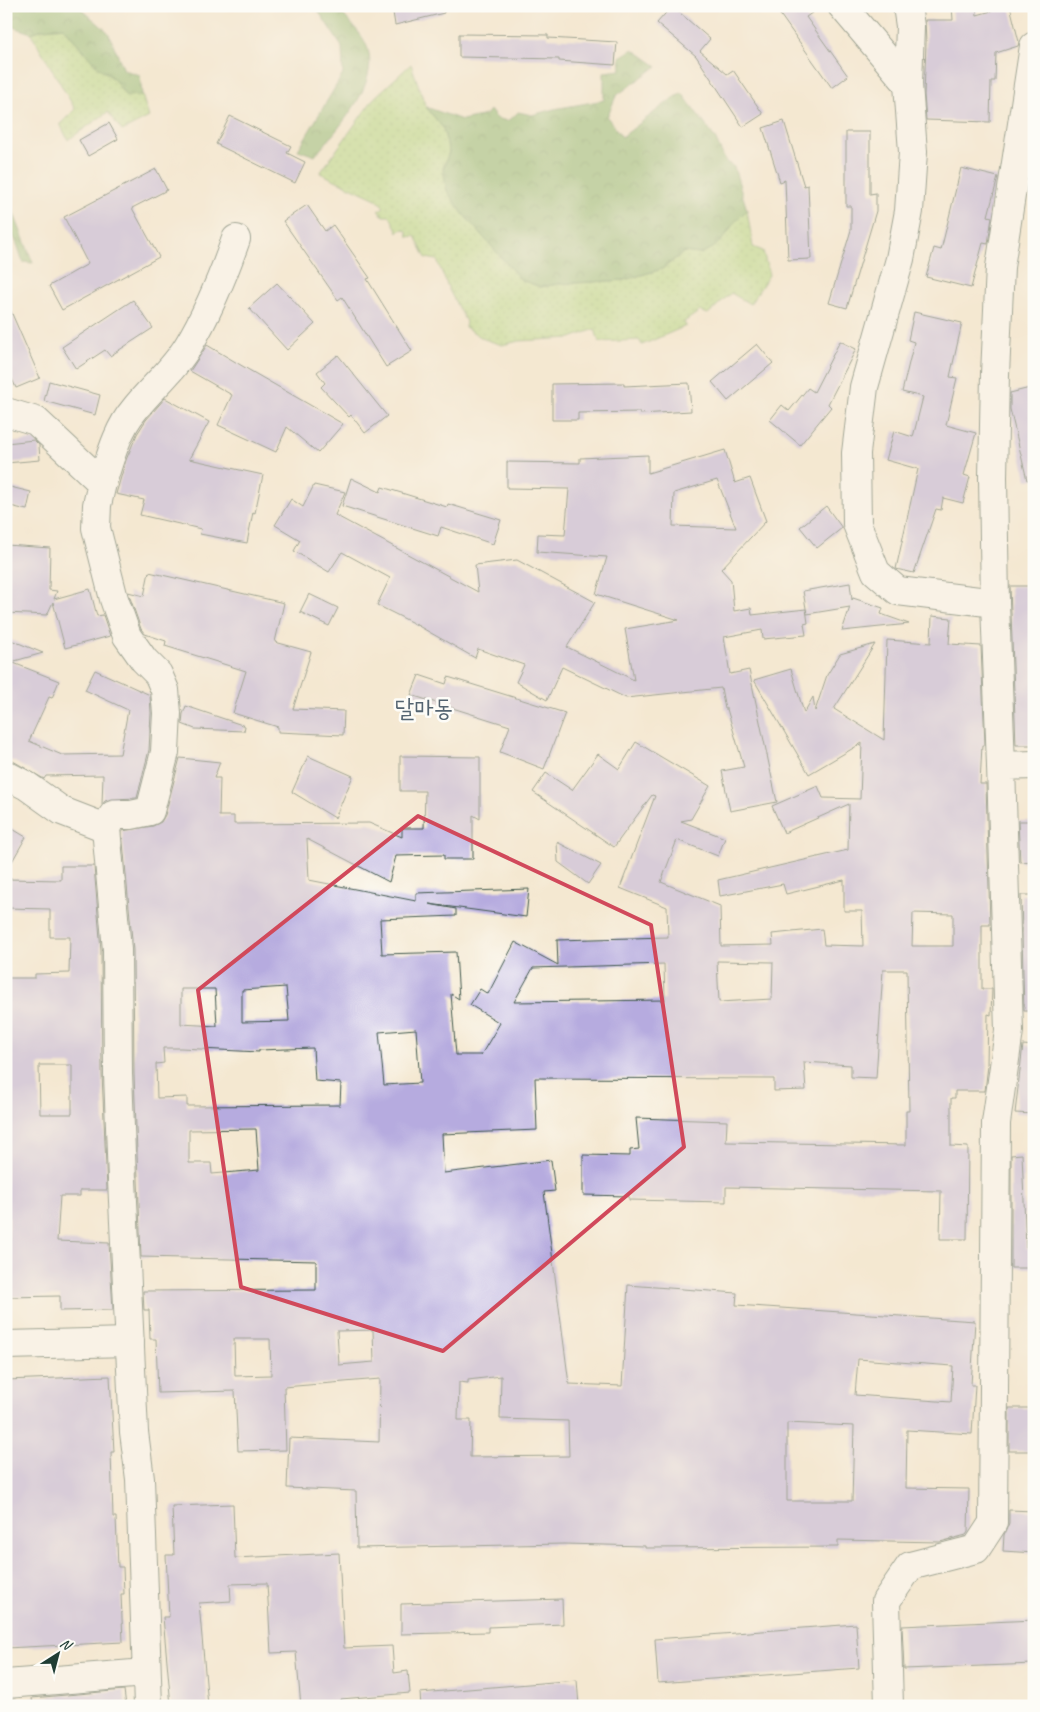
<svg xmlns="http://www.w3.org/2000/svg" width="1040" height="1712" font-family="Caveat,'Poor Story',sans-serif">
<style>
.grass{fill:url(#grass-dots);stroke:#688b5c}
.forest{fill:url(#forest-crowns);stroke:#567b52}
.building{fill:#b6abdf;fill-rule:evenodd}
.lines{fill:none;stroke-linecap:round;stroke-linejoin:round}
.minor-casing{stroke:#3f574c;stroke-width:30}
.minor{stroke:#fff;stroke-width:28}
.marked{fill:none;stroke:#d1495b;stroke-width:4;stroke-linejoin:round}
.labels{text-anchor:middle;stroke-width:5;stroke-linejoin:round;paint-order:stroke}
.quarter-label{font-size:24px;fill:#546470;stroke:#fdfcf7}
</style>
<defs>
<pattern id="grass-dots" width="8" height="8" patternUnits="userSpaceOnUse" patternTransform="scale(1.25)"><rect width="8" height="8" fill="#b2d983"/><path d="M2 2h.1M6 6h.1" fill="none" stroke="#99bb72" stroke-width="1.8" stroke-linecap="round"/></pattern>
<pattern id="forest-crowns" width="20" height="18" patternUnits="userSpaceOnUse" patternTransform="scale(1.25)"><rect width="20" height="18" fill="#8db971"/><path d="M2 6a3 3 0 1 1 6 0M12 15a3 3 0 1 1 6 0" fill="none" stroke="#73985e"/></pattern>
</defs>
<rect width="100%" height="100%" fill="#fdfcf7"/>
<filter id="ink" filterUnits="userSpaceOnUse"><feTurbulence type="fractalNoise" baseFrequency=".02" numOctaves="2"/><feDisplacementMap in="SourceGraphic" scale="10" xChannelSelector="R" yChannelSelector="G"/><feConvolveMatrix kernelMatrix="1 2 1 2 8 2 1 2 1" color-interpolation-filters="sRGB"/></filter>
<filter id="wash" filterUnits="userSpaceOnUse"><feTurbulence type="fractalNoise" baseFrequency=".0096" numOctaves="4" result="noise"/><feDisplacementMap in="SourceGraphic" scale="20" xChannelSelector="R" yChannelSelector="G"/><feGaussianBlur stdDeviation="1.12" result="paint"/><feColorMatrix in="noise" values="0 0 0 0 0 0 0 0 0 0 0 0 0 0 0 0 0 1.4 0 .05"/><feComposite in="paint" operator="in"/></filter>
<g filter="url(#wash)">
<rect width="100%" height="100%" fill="#f4e8d1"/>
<g class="grass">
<path d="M63,27L97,66L114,79L126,96L142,95L149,117L122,131L108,112L68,140L60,124L75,109L31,33L43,29Z"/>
<path d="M411,64L426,107L443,128L449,152L443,169L508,264L521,280L541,287L558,284L624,280L662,269L684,252L700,254L724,238L733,224L747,210L753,247L763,251L769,275L750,304L731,293L708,314L700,311L684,322L686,326L642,345L639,340L599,342L595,329L571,338L519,341L502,345L484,339L465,327L466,322L449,290L437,260L426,258L415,236L408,237L407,231L403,229L398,232L390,216H384L378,211L384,207L376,199L320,173L374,98Z"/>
</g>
<g class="forest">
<path d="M6,6H78L108,32L124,70L140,75L142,95L126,96L114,79L97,66L63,27L43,29L31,33L13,27L6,22Z"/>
<path d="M315,6H336C344,17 359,30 365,42C385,81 337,129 315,156L298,150L343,74L342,47Z"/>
<path d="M633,49L657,66L616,96L607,117L622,137L669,101L682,93L715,138L726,162L734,167L747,210L733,224L724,238L713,248L700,254L684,252L662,269L624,280L558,284L541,287L521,280L463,214L447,191L443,169L449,152L443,128L426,107L462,120L486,115L490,110L496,118L507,121L514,116L518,112L532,115L554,109L604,100V72L621,70L620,57Z"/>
<path d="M6,193L33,263L23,262L17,244L6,221Z"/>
</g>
<g id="blocks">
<g class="building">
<path d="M392,6H443L444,13L395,25Z"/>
<path d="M672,6L710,39L700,51L727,74L733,70L763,114L743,127L696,56L657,23Z"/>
<path d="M774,6H822L806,17L848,76L832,88Z"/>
<path d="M952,6H976L977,15L1010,6L1019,42L1018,46L996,53L995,81H991L990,122L926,120L924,95L926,43L925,20H953Z"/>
<path d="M459,34L548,35V38L617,42L615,65L559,61V59L459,57Z"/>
<path d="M230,116L291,146L287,153L305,162L295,183L216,144Z"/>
<path d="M784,121L804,186L808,185L811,259L788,260L785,180L780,182L763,128Z"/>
<path d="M109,123L118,139L88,156L79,140Z"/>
<path d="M846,132H870V194L876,193V211L847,308L829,303L851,230V206H846Z"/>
<path d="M961,168L998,177L988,216L992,217L988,244L983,243L971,288L926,277L934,248L941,250Z"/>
<path d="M156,169L167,190L132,208L159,257L62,310L49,286L88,264L64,217Z"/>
<path d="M307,205L325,231L333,225L370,278L367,279L412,351L386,367L342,297L338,300L283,221Z"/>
<path d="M277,283L315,324L287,350L249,308Z"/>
<path d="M6,300L40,378L16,388L6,365Z"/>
<path d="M133,300L153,328L110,356L105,350L76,369L62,347Z"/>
<path d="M914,312L962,323L950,377L957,378L946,425L976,433L964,475L970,477L963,503L943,498L941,510L936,509L914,573L896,569L918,469L886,460L894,431L913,437L923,397L902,392L914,342L908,340Z"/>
<path d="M840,341L856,349L828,404L831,407L800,445L770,420L782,405L789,411L808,388L814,392Z"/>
<path d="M757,344L773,363L728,401L712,382Z"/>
<path d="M207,345L249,370L343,424L318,453L287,427L276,452L218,425L232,395L190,371Z"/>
<path d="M338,355L387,416L365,433L351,415L349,417L321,387L325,383L317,372Z"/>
<path d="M49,381L100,395L95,415L44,401Z"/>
<path d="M624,383V386L689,383L691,411L640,414V412L578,413V420H552V384Z"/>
<path d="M1034,387V479L1027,480L1010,409V393Z"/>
<path d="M165,398L209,422L189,459L263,475L255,513L253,512L247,543L200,534L201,529L140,515L144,500L116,494L126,460L137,434L146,420Z"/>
<path d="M34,440L39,445L40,460L6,463V443Z"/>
<path d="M725,450L735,483L750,478L766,521L721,569L731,580L734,611L751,608L752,615L806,609L808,623L804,624L806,635L763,639L762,630L724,637L730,674L749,670L777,802L730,811L722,771L744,767L727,709H725L721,688L626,698L562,667L547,700L516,682L524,665L478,649L475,658L415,624L377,605L390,578L342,552L329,572L294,551L300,540L275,525L291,499L303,507L314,485L345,492L335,515L478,592L475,565L517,560L595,602L567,647L634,680L625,629L679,620L596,594L607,557L537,552L538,534L565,535L569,489L507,488V462L580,463V458L648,455V473ZM717,480L736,528L673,526L674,493Z"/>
<path d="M351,478L380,492L382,487L447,507L448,504L501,520L493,544L441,527L438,536L342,506Z"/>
<path d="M6,486L31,492L27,510L6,505Z"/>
<path d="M826,506L842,528L817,548L800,527Z"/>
<path d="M6,545L50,548L49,590L57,591L54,599L90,589L97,616L103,615L110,636L65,648L53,602L47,615L6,613Z"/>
<path d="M149,572L284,603L275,642L311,652L293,709L344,711L343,735L278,732V727L233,713L246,671L165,646L166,641L145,634L141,629L128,592L144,596Z"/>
<path d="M850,583L852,600L853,598L883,608L881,614L909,624L842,631L850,607L807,614L803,591Z"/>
<path d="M1010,586H1034V745H1016Z"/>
<path d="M309,594L338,608L329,626L300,612Z"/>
<path d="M932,616L951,618L949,644L981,646L985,745H982L980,784H986L990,925H982V989H992L991,1015L988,1014L987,1065H988L985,1091H955V1098H951V1146L968,1147L967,1239H940L941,1191L726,1187V1202L629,1200V1196L583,1195V1155L630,1156V1150L639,1149L636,1118L727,1121L726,1142L906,1145V1111H909L907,970H883L876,1078L851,1077V1065L804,1062L806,1090L774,1091V1079L535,1078L537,1130L442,1134L444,1173L551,1160L555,1191L544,1192L569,1384L622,1386L628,1285L737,1293L736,1305L975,1321L971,1385H975L972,1434L907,1430L906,1488L969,1489L968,1532L966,1535L940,1542L838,1540V1547L645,1548V1546L564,1544L357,1548L356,1491L287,1488L289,1438L379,1442L380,1379L284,1387L286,1450L238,1451L235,1391L158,1393L156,1339H150L149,1310H144L143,1291L316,1290V1261L141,1257L134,1074L133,950L122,831L153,826L161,822L165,815L180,758L220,762L214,778H220L219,816H234V824L369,823L402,837V828H424L425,791H400V756L480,757V819L473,815V859H444V855L396,856L389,882L307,839L309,880L416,901V893L529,889L526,917L429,904L456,909V916L380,919L382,954L456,952L459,999L451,994L456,1055H481L500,1023L470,1005L480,989L488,994L515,942L558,965L557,940L668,937L667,907L620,888L655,796L652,795L614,847L533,792L546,773L572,790L598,754L619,769L636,742L710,786L691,819L681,821L725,838L718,856L677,840L661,882L720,906L721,946L773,945L772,934L822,929L824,945L863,946L862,911H844V880L786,894L783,884L720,896L718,880L848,850L849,804L784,833L772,806L818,786L823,798L860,799L862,743L809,774L754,680L791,669L804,713L813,697L815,711L827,675L840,654L875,644L834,709L884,740L887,640L931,643ZM913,913L953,914V946H912ZM717,961L773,962L772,999L719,1002ZM664,964L665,1000L514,1002L533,968ZM286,987L289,1021L242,1022V990ZM181,989H215L217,1026L181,1024ZM416,1029L420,1083L384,1085L379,1032ZM163,1048H181L259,1052V1050L313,1048L315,1081L341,1083L340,1105L187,1106V1097L157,1098L156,1064L164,1063ZM256,1129L259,1170L212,1174L211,1163H189V1130ZM373,1330L374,1362L339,1365L337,1331ZM234,1339H270L271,1375L235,1376ZM858,1359L953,1366L951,1402L855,1395ZM501,1376L500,1419L568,1421L569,1456L470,1457L471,1420H458L459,1382L468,1383V1380ZM787,1423L854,1426L852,1501H787Z"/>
<path d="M6,638L43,653L11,662L59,681L52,698L49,697L29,741L62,755L120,754L128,710L85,690L95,670L150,695L151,713L149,750L137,798L112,799L105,801L102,805L103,775L46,776L44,779L13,761L6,760Z"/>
<path d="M419,675L446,684L448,677L565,713L544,769L500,752L510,726L411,695Z"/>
<path d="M186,706L245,726L244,731L195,729L182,724L183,714Z"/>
<path d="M308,756L353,776L335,818L292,792Z"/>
<path d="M1018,821H1034V861L1020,862Z"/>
<path d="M6,825L26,837L6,872Z"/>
<path d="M557,842L601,865L588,884L558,862Z"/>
<path d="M61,866H94L101,951L102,1074L107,1190H80V1196H60L57,1241L109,1243L113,1310L60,1311V1296L6,1297L9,1218H6V978H35V974L69,973L70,937H50V909L6,908V879L61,880ZM39,1065H72V1114H40Z"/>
<path d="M1021,895H1034V1011H1024Z"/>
<path d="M1023,1045L1034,1046V1114L1015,1113Z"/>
<path d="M1022,1154L1026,1248L1034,1249V1268H1011V1155Z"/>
<path d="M110,1376L114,1452H111L113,1517H116L118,1567H123L124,1594H121L123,1642L6,1648V1380Z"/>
<rect x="1009" y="1408" width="25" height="43"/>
<path d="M233,1504L235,1558L339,1553L344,1648L392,1646L394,1673L408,1671L410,1693L341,1699L342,1706H301L296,1652L271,1653L267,1583L230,1584L231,1601L199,1603L208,1706H171L163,1617H169L166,1555H174L172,1506Z"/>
<path d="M1009,1510L1034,1511V1553L1003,1551L1004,1535L1009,1523Z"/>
<path d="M562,1599L563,1624L488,1627V1632L401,1634V1604Z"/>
<path d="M1034,1620V1664L904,1669L902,1626Z"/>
<path d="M856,1624L859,1668L658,1683L655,1639Z"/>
<path d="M577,1680L579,1706H421L420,1693Z"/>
<path d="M124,1690L126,1706H33L32,1698Z"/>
</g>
</g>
</g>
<g filter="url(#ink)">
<use href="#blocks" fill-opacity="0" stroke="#3f574c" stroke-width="1"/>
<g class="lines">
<g class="minor-casing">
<g id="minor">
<path d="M842,6L908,84"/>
<path d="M907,6L910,26L908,84L913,152L909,211L900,259L864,387L856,453L857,524L876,572L898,591L995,603"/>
<path d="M6,412L36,421L102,483L97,505L96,528L114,599L127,636L144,660L158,674L165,690L167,713L165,752L150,811L131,815H113L106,828L117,950L118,1074L122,1180L134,1432L140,1479L148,1706"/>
<path d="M102,483C110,459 117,430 134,410C151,388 173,371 188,346C208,313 223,276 236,239"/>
<path d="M1001,766L995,603L993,477L995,374L1000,267L1034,46"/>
<path d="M6,775L27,786L62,811L106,828"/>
<path d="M6,1345L130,1342"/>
<path d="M6,1684L146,1673"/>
<path d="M889,1706L886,1601L910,1566L976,1549L993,1523L996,1123L1009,1031L1001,766L1034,765"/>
</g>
</g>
<use href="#minor" class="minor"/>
</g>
</g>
<path d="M0 0H1040V1712H0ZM418,816L651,925L684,1147L443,1351L241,1287L198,990Z" fill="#f4e8d1" fill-opacity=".55" fill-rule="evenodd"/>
<path class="marked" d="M418,816L651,925L684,1147L443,1351L241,1287L198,990Z"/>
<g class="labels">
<g class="quarter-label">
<text x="424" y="716">달마동</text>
</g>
</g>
<rect width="1040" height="1712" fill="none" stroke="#fdfcf7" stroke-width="25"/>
<g transform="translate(58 1654) rotate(36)" stroke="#fdfcf7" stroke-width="4" paint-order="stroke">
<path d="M0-4L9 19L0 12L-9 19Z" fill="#1f3d34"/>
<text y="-8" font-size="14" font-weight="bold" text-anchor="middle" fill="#1f3d34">N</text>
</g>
</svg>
